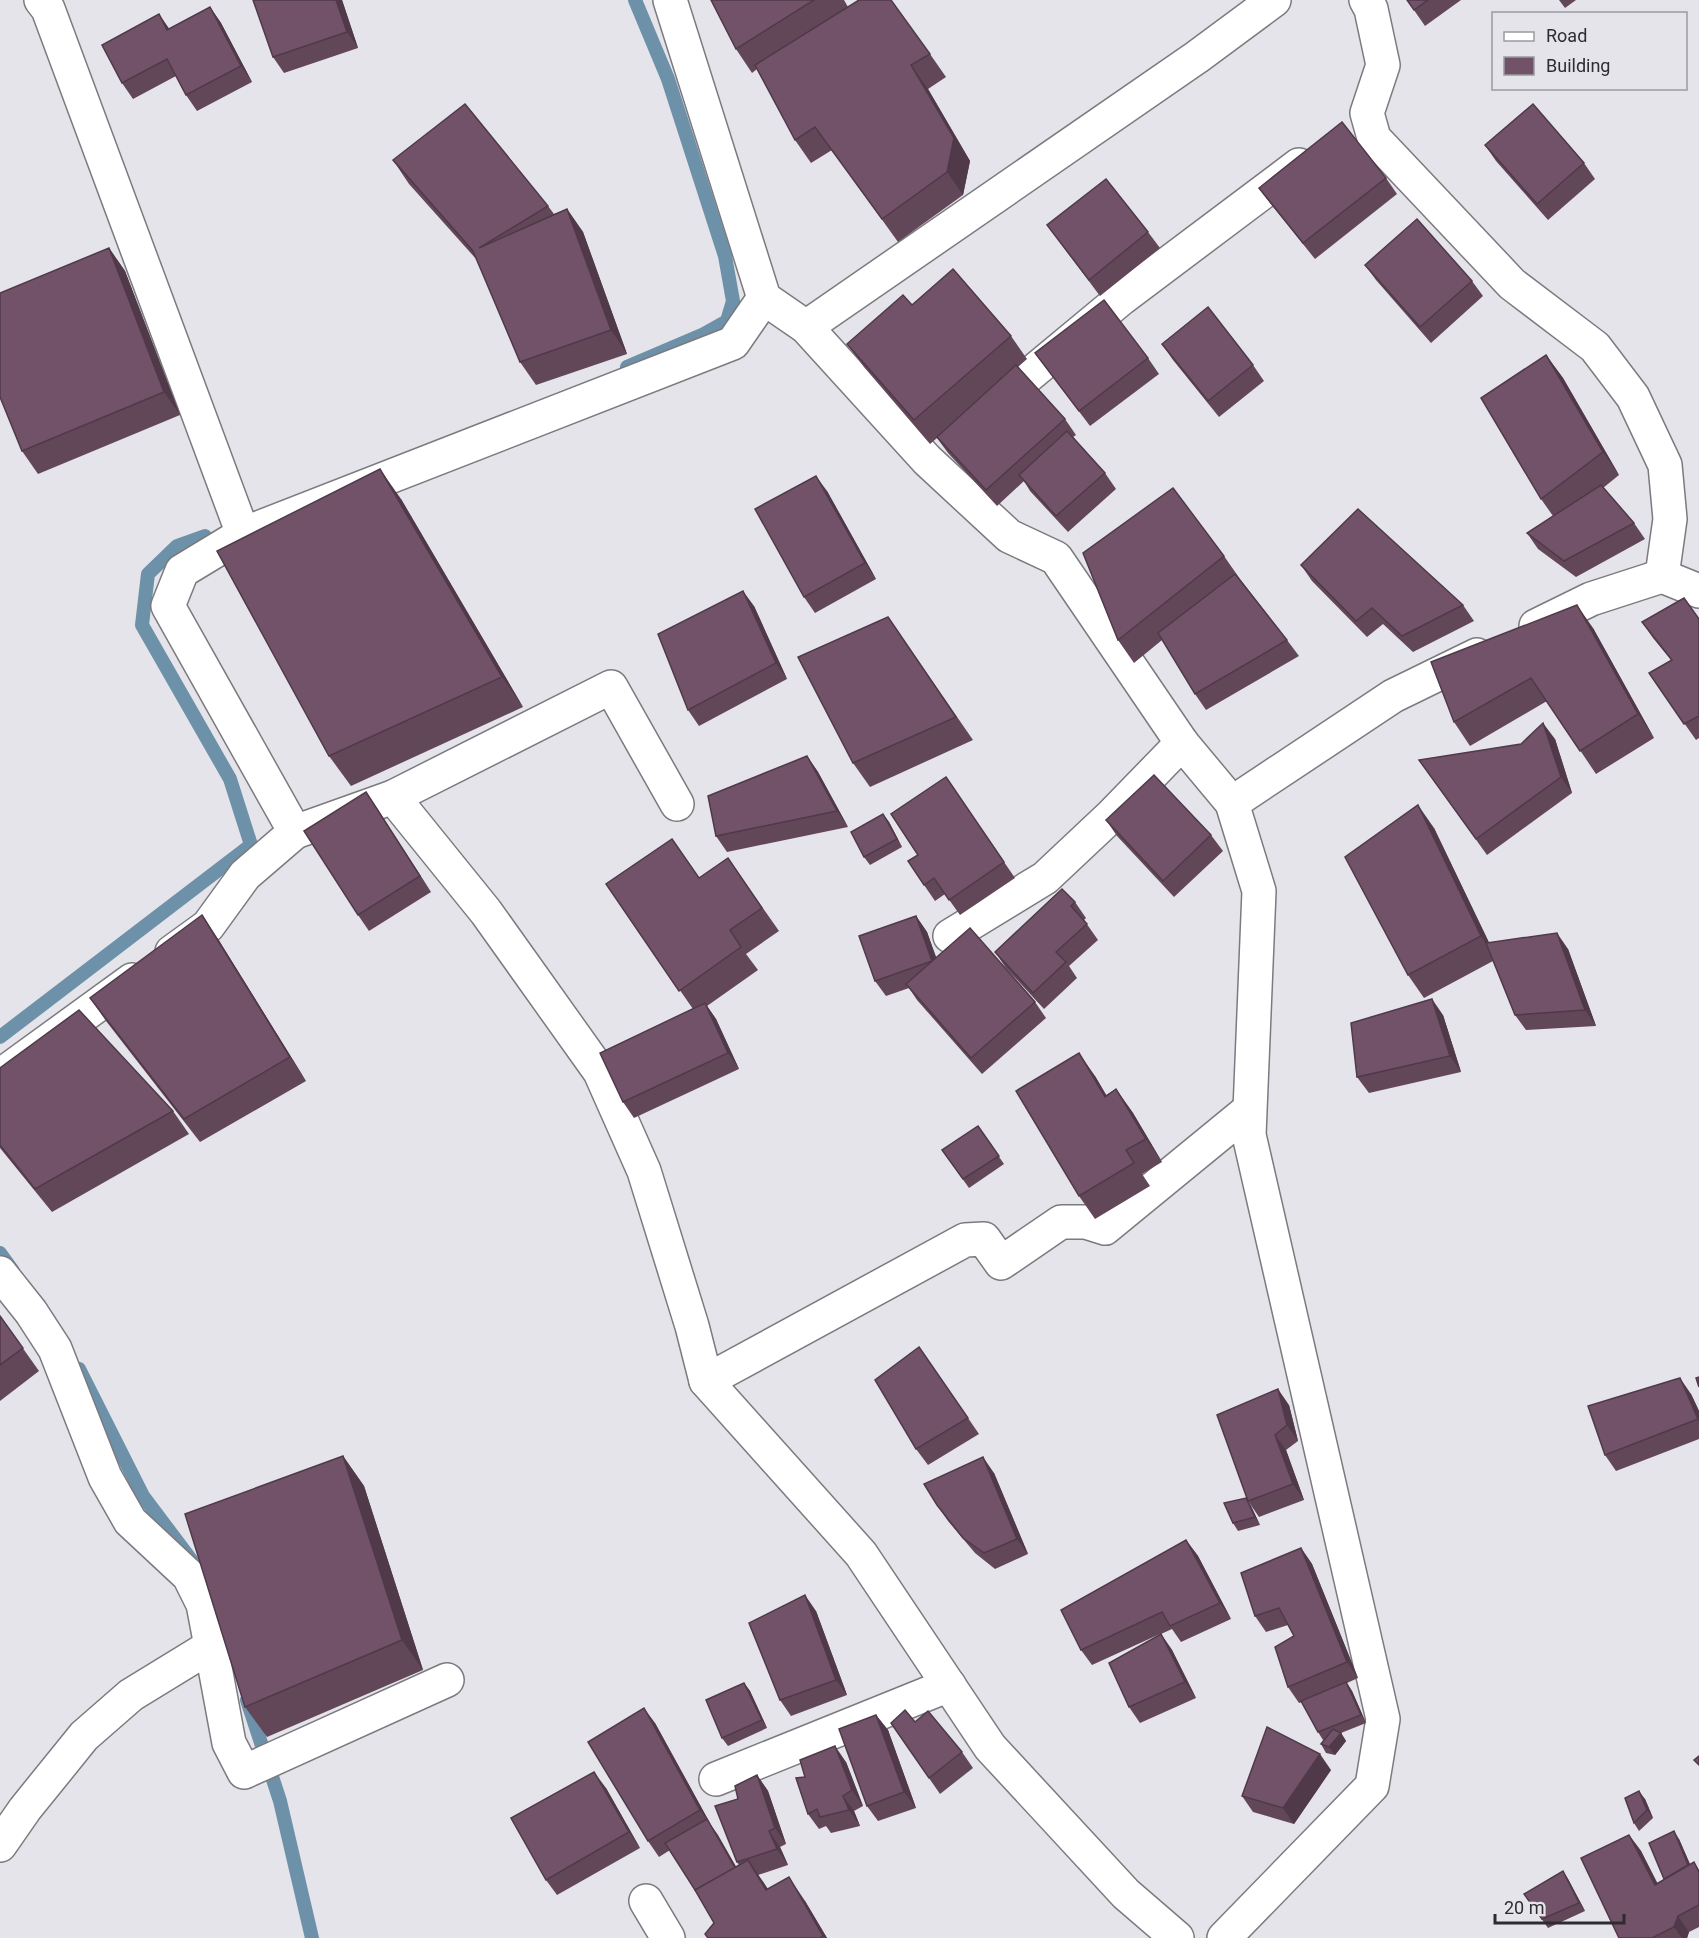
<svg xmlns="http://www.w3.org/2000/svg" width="1699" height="1938" font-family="Roboto,sans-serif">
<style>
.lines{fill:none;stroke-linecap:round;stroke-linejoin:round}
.stream{stroke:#6d91a8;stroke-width:14}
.minor-casing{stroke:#7b7a7f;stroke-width:36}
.minor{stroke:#fff;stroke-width:33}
.wall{fill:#624759}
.shaded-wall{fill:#503949}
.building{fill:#725268;stroke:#503949;stroke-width:1.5}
</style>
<rect width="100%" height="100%" fill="#e5e4ea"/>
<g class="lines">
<g class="stream">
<path d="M627,367L702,335L727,321L733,301L725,256L668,79L635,0"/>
<path d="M0,1037L251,845L230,779L142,625L148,574L177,546L205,536"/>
<path d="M0,1253L13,1271"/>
<path d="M79,1369L143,1496L192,1561"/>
<path d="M247,1700L280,1801L312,1938"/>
</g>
<g class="minor-casing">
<g id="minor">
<path d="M41,0L48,9L243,534"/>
<path d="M670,0L764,298L806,327L927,460L1009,536L1056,558L1182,743L1232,803L1259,891L1249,1135L1383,1719L1372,1786L1224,1938"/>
<path d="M1366,0L1371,9L1383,65L1367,113L1374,138L1512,284L1595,347L1633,397L1665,465L1670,519L1662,576"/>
<path d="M806,327L1197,57L1274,0"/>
<path d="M993,405L1122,298L1299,165"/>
<path d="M1536,626L1591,599L1662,576L1699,591"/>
<path d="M393,797L611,687L677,804"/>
<path d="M1232,803L1393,696L1477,655"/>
<path d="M295,832L168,606L182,571L243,534L733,343L764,298"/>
<path d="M950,936L1045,878L1112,815L1182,743"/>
<path d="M172,952L208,926L245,875L295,832L393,797L486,912L600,1072L644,1171L692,1326L706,1381L861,1554L990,1747L1126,1894L1177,1938"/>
<path d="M0,1076L132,980"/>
<path d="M0,1273L31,1312L55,1349L105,1477L130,1521L189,1576L203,1604L211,1646"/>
<path d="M706,1381L965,1240L984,1239L1001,1263L1061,1222H1086L1105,1228L1249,1110"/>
<path d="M716,1779L949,1685"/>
<path d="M0,1845L25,1809L84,1736L131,1695L211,1646L229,1743L244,1772L447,1680"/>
<path d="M646,1901L668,1938"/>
</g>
</g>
<use href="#minor" class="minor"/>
</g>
<g class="wall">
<path d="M342,0L358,48L284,73L273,57Z"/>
<path d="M711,0H844L848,7L930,54L946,77L928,89L970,161L963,195L898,242L832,150L811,163L795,140L757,69L752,73L736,49Z"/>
<path d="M1407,0H1461L1425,26Z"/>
<path d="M1559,0H1576L1565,8Z"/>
<path d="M210,7L221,23L252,82L197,111L186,95L176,76L133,99L122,83L159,14L169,29Z"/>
<path d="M1485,145L1584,163L1595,179L1548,220L1496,161Z"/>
<path d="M393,160L548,206L554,214L567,209L583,232L627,354L536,385L520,362L477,260L409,184Z"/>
<path d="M1386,178L1397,194L1315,259L1270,203L1259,188Z"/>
<path d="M1047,225L1148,232L1160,248L1100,296Z"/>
<path d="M109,248L125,271L180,415L38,474L22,451Z"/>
<path d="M1365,265L1472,281L1483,296L1431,343L1376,280Z"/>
<path d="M912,305L1011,336L1027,359L1018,367L1065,419L1076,435L1073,437L1105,473L1116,489L1068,532L1030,491L1024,481L997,506L948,453L937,438L930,444L864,367L847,344Z"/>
<path d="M1162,344L1253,365L1264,381L1219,417L1173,360Z"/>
<path d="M1035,353L1148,358L1159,374L1090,426Z"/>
<path d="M1546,355L1563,378L1619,475L1603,488L1634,523L1645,539L1576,577L1538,549L1527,533L1553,516L1541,499Z"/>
<path d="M827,491L876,579L815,613L804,597Z"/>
<path d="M401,499L523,707L351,786L329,756Z"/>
<path d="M1224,556L1240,579L1287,640L1299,656L1206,710L1195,694L1162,640L1134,663L1118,640Z"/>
<path d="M1301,565L1463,605L1474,621L1413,652L1383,624L1367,637L1312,581Z"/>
<path d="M754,606L787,679L699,726L688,710Z"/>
<path d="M888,617L973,740L870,787L853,763Z"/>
<path d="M1699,619V738L1696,740L1649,673L1671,660L1653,638L1642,622Z"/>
<path d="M1593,628L1654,738L1596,774L1547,701L1470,746L1454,722Z"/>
<path d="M1555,739L1572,793L1487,855L1419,760Z"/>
<path d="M807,756L818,772L848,827L727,852L716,836Z"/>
<path d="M946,777L1015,878L960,915L945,894L935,901L924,885L918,855Z"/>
<path d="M366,792L431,892L369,931L358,915Z"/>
<path d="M883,814L889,822L902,847L870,865L864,857Z"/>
<path d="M1106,820L1211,835L1223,851L1174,897L1117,836Z"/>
<path d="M1434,828L1489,943L1568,949L1596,1026L1526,1030L1515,1015L1493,961L1424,998L1408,975Z"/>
<path d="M728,858L779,931L746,954L758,970L707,1006L716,1019L739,1069L634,1118L623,1102L693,1009L606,884L699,878Z"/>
<path d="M1075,902L1086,918L1084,920L1098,940L1069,966L1077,978L1044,1009L1006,968L995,952Z"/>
<path d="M916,916L927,932L936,958L1035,1002L1046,1018L982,1074L917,1000L909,988L886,996L875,981Z"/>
<path d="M218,939L306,1081L200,1142L106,1021L90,998Z"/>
<path d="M1443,1015L1461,1072L1369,1093L1357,1077Z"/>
<path d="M0,1068L173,1111L189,1134L52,1212L0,1148Z"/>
<path d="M1095,1076L1106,1095L1116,1089L1133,1113L1162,1162L1142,1174L1150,1186L1095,1219L1079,1196Z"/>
<path d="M978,1126L1004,1164L969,1188L942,1150Z"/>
<path d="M0,1316L39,1371L0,1401Z"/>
<path d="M919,1347L979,1434L928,1465L916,1449Z"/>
<path d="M1691,1394L1699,1411V1439L1616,1471L1605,1455Z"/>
<path d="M1289,1405L1298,1441L1286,1450L1304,1500L1259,1517L1248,1501L1217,1415Z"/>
<path d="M343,1456L364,1486L423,1670L267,1737L245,1707Z"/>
<path d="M994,1473L1028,1554L995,1569L975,1553L948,1521L937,1505Z"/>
<path d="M1246,1498L1251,1506L1260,1525L1238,1531L1233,1523Z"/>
<path d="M1186,1540L1198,1556L1231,1619L1181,1642L1172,1629L1161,1634L1172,1650L1196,1698L1140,1723L1129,1707L1160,1634L1092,1665L1081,1650Z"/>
<path d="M1301,1548L1312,1564L1358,1678L1347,1683L1352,1691L1366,1723L1341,1733L1346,1741L1335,1755L1326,1753L1321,1744L1325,1739L1323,1740L1318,1732L1302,1702L1299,1703L1288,1687L1294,1636L1288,1625L1266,1632L1255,1616Z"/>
<path d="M816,1611L847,1695L791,1716L780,1700Z"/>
<path d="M744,1683L750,1691L767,1728L728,1746L722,1738Z"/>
<path d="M876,1715L888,1730L916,1808L878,1821L867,1806Z"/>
<path d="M655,1723L711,1825L736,1867L739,1865L737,1862L738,1799L757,1775L768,1791L786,1844L780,1847L788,1865L758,1875L768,1889L805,1901L827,1938H708L714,1923L695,1890L670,1850L659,1857L648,1841Z"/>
<path d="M891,1723L962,1752L973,1768L940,1794Z"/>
<path d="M846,1762L863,1806L854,1811L860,1826L831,1833L826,1826L819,1829L808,1814L805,1777Z"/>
<path d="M1331,1770L1294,1824L1253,1812L1242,1796Z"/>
<path d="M606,1788L640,1848L557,1895L546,1880Z"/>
<path d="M1645,1799L1653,1818L1639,1831L1634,1823Z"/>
<path d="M1629,1835L1641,1851L1657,1883L1664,1879L1679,1839L1690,1864L1694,1862L1699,1870V1927L1689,1932L1687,1938H1619Z"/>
<path d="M1563,1871L1568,1879L1585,1911L1548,1928L1524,1894Z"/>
</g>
<g class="shaded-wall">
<path d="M336,0H342L358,48L347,32Z"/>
<path d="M210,7L221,23L252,82L241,66Z"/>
<path d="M159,14L170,30H167Z"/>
<path d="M911,65L928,89L970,161L963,195L947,172Z"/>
<path d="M567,209L583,232L627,354L611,330Z"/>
<path d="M109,248L125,271L180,415L164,392Z"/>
<path d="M1546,355L1563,378L1619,475L1603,452Z"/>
<path d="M380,469L401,499L523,707L502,677Z"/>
<path d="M816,476L827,491L876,579L865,563Z"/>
<path d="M743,591L754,606L787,679L776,663Z"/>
<path d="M1577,605L1593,628L1654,738L1638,714Z"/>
<path d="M1543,723L1555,739L1572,793L1561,777Z"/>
<path d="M807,756L818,772L848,827L837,811Z"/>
<path d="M366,792L377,808L431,892L420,876Z"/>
<path d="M1418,805L1434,828L1497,959L1481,936Z"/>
<path d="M883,814L889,822L902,847L897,839Z"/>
<path d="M202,915L218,939L306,1081L290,1057Z"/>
<path d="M916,916L927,932L943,976L932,961Z"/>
<path d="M1557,933L1568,949L1596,1026L1585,1010Z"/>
<path d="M1432,999L1443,1015L1461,1072L1450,1056Z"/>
<path d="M705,1003L716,1019L739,1069L728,1053Z"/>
<path d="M1079,1053L1095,1076L1121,1120L1105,1097Z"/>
<path d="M1116,1089L1133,1113L1162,1162L1146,1139Z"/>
<path d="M1680,1378L1691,1394L1699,1411V1421Z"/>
<path d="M1278,1389L1289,1405L1298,1441L1287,1425Z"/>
<path d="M1275,1435L1286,1450L1304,1500L1293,1484Z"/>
<path d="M343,1456L364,1486L423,1670L402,1640Z"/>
<path d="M983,1457L994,1473L1028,1554L1017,1539Z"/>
<path d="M1246,1498L1251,1506L1260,1525L1255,1517Z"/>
<path d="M1186,1540L1198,1556L1231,1619L1220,1603Z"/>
<path d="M1301,1548L1312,1564L1358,1678L1347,1662Z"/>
<path d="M805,1595L816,1611L847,1695L836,1680Z"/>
<path d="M1161,1634L1172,1650L1196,1698L1185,1682Z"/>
<path d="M1346,1682L1352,1691L1366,1723L1361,1715Z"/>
<path d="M744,1683L750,1691L767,1728L762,1720Z"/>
<path d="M644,1708L655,1723L711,1825L718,1835L746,1884L735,1868L707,1820L700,1810Z"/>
<path d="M876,1715L888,1730L916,1808L904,1792Z"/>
<path d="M1341,1733L1346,1741L1335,1755L1329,1747Z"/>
<path d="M835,1746L846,1762L863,1806L852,1790Z"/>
<path d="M1320,1754L1331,1770L1294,1824L1283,1808Z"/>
<path d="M594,1772L606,1788L640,1848L629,1832Z"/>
<path d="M757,1775L768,1791L786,1844L775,1828Z"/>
<path d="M1639,1791L1645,1799L1653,1818L1647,1810Z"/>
<path d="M843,1796L854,1811L860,1826L849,1810Z"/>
<path d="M769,1831L780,1847L788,1865L777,1849Z"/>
<path d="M1674,1831L1679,1839L1695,1876L1689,1868Z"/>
<path d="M1629,1835L1641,1851L1666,1900L1655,1885Z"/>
<path d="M748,1860L764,1883L782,1913L766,1890Z"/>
<path d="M1563,1871L1568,1879L1585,1911L1579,1903Z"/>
<path d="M789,1877L805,1901L827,1938H825L823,1936Z"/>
<path d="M1678,1916L1689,1932L1687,1938H1682L1674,1927Z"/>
</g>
<g class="building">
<path d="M253,0H336L347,32L273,57Z"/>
<path d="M711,0H814L736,49Z"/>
<path d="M859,0H891L930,54L911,65L954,138L947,172L882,219L815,127L795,140L755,65Z"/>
<path d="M1407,0H1428L1414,10Z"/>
<path d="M210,7L241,66L186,95L167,59L122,83L102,45L159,14L167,30Z"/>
<path d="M465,104L548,206L479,248L567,209L611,330L520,362L473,251L393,160Z"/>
<path d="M1533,104L1584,163L1537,204L1485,145Z"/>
<path d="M1342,122L1386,178L1303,243L1259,188Z"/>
<path d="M1106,179L1148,232L1089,280L1047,225Z"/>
<path d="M1417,219L1472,281L1420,327L1365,265Z"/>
<path d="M109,248L164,392L22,451L0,397V293Z"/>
<path d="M953,269L1011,336L914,420L847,344L903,295L912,305Z"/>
<path d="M1104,300L1148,358L1079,411L1035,353Z"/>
<path d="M1208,307L1253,365L1208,401L1162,344Z"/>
<path d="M1546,355L1603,452L1541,499L1481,398Z"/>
<path d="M1016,365L1065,419L986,490L937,437Z"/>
<path d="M1067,431L1105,473L1056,516L1019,475Z"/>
<path d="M380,469L502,677L329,756L217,551Z"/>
<path d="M816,476L865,563L804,597L755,509Z"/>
<path d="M1601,485L1634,523L1564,561L1527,533Z"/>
<path d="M1173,488L1224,556L1118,640L1083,553Z"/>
<path d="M1358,509L1463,605L1402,636L1372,608L1356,621L1301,565Z"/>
<path d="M1235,574L1287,640L1195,694L1158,633Z"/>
<path d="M743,591L776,663L688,710L658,634Z"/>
<path d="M1684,598L1699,619V716L1684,724L1649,673L1672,660L1642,622Z"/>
<path d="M1577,605L1638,714L1580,751L1531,678L1454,722L1431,662Z"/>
<path d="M888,617L956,717L853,763L798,657Z"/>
<path d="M1543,723L1561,777L1476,839L1419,760L1521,744Z"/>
<path d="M807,756L837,811L716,836L708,796Z"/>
<path d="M1154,775L1211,835L1163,881L1106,820Z"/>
<path d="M946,777L1004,862L949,900L934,878L924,885L908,861L918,855L891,814Z"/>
<path d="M366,792L420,876L358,915L304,831Z"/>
<path d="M1418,805L1481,936L1408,975L1345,857Z"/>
<path d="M883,814L897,839L864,857L851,832Z"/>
<path d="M672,839L699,878L728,858L762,908L730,930L741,947L679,991L606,884Z"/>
<path d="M1062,889L1075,902L1071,906L1087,924L1056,952L1066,962L1033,993L995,952Z"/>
<path d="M202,915L290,1057L184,1119L90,998Z"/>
<path d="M916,916L932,961L875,981L859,936Z"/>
<path d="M970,928L1035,1002L971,1058L906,984Z"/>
<path d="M1557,933L1585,1010L1515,1015L1486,943Z"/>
<path d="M1432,999L1450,1056L1357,1077L1351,1023Z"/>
<path d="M705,1003L728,1053L623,1102L600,1053Z"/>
<path d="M79,1010L173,1111L35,1189L0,1145V1068Z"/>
<path d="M1079,1053L1105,1097L1116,1089L1146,1139L1126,1150L1134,1163L1079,1196L1016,1091Z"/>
<path d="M978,1126L999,1156L963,1179L942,1150Z"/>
<path d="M0,1316L23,1348L0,1365Z"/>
<path d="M919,1347L968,1418L916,1449L875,1380Z"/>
<path d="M1699,1377V1387L1696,1378Z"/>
<path d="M1680,1378L1698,1419L1605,1455L1588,1406Z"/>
<path d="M1278,1389L1287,1425L1275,1435L1293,1484L1248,1501L1217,1415Z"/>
<path d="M343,1456L402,1640L245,1707L185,1514Z"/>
<path d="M983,1457L1017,1539L984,1553L963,1538L937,1505L924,1484Z"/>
<path d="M1246,1498L1255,1517L1233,1523L1224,1503Z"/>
<path d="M1186,1540L1220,1603L1170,1626L1162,1612L1081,1650L1061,1610Z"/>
<path d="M1301,1548L1347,1662L1288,1687L1275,1647L1294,1636L1279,1608L1255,1616L1241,1573Z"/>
<path d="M805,1595L836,1680L780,1700L749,1623Z"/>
<path d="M1161,1634L1185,1682L1129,1707L1109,1663Z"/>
<path d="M1346,1682L1361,1715L1318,1732L1301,1701Z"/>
<path d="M744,1683L762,1720L722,1738L706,1700Z"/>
<path d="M644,1708L700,1810L648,1841L588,1742Z"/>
<path d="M905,1710L915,1722L928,1711L962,1752L929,1778L891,1723Z"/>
<path d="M876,1715L904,1792L867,1806L839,1729Z"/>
<path d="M1267,1727L1320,1754L1283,1808L1242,1796Z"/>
<path d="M1333,1729L1341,1733L1329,1747L1321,1744Z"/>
<path d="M835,1746L852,1790L843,1796L849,1810L820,1817L817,1809L808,1814L796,1778L805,1777L800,1760Z"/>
<path d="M1699,1756V1765L1694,1760Z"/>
<path d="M594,1772L629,1832L546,1880L511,1818Z"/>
<path d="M757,1775L775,1828L769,1831L777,1849L737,1862L715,1806L738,1799L735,1786Z"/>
<path d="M1639,1791L1647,1810L1634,1823L1625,1798Z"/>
<path d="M707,1819L735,1868L695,1890L665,1843Z"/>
<path d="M1674,1831L1688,1865L1664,1879L1649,1843Z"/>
<path d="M1629,1835L1655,1885L1694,1862L1699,1872V1905L1678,1916L1674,1927L1652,1938H1619L1581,1858Z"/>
<path d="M748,1860L766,1890L789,1877L823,1936L820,1938H708L705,1934L714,1923L695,1890Z"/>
<path d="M1563,1871L1579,1903L1542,1919L1524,1894Z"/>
</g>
<rect x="1492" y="12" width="195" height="78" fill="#e5e4ea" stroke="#9b9b9f" stroke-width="1.5"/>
<rect x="1504" y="32" width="30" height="9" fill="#ffffff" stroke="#9b9b9f" stroke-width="1.5"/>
<text x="1546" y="42" font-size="18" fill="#2d2d2f">Road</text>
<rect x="1504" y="57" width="30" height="18" fill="#725268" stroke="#9b9b9f" stroke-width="1.5"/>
<text x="1546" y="72" font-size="18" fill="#2d2d2f">Building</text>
<path d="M1495 1914v9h129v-9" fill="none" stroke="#2d2d2f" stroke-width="3"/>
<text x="1504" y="1914" font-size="18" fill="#2d2d2f" stroke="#e5e4ea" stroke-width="4.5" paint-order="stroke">20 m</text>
</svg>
